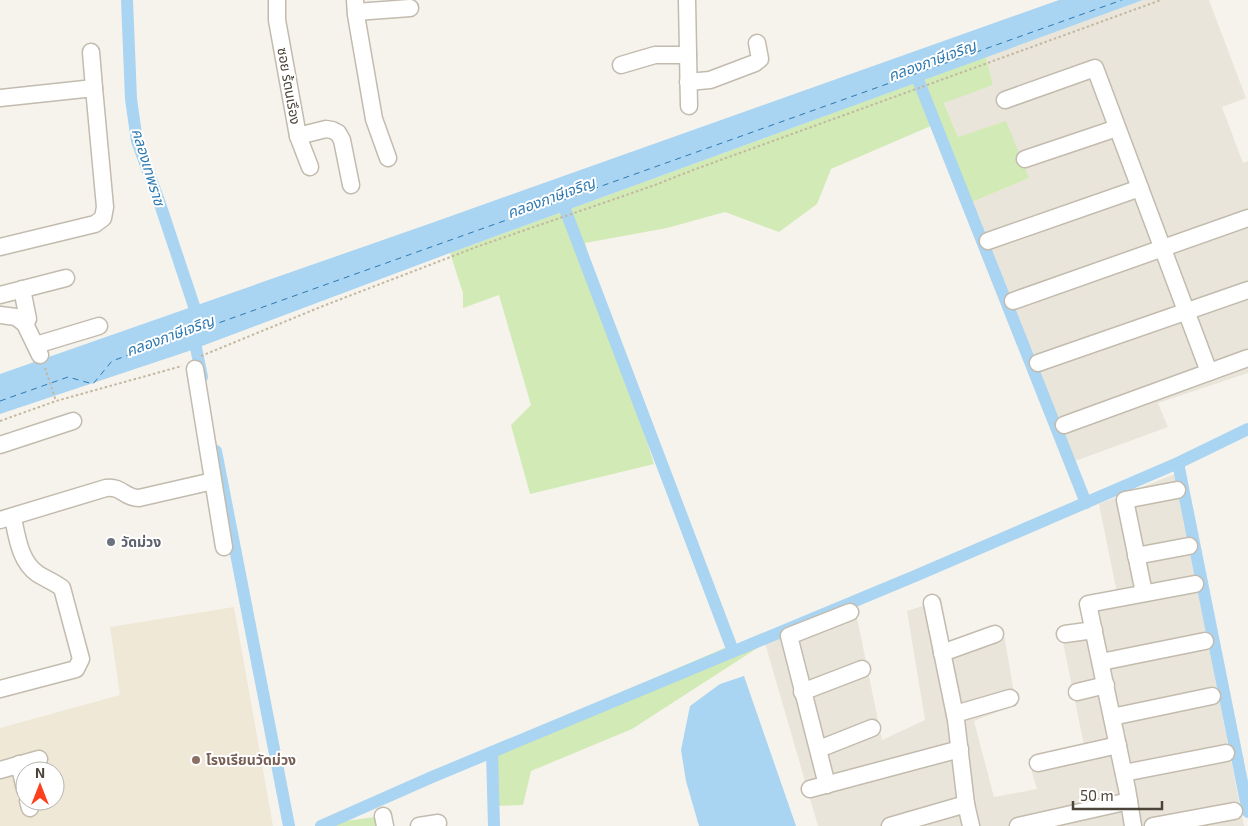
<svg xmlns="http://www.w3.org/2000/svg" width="1248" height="826" font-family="'Exo 2','Noto Sans Thai',sans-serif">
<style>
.residential{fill:#eae5da}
.education{fill:#efe8d6;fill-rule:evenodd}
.green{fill:#d2eab5}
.water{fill:#a9d4f2}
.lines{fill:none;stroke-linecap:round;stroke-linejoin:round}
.canal{stroke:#a9d4f2;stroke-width:12}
.ferry{stroke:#2e7ab2;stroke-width:1;stroke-dasharray:6 5;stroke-linecap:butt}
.minor-casing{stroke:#c2bbae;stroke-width:19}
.path{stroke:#c4b79f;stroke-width:2;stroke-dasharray:2.5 2.5;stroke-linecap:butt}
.minor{stroke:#fff;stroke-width:16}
.worship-dot{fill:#6b7280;stroke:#fff;stroke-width:2}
.education-dot{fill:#8d6e63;stroke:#fff;stroke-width:2}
.labels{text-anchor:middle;stroke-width:4;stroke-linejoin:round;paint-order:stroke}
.street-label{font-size:14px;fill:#4b4439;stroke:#fff}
.worship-label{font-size:14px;font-weight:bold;fill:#5b616d;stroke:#fff;text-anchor:start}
.education-label{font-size:14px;font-weight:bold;fill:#785e54;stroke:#fff;text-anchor:start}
.water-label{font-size:15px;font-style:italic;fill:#2e7ab2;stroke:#fff}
</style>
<rect width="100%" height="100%" fill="#f6f3ec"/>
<g class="residential">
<path d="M1143,0H1209L1246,98L1222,107L1243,163L1248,161V373L1158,403L1168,427L1075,461L972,202L1029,178L958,137L944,102L993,85L986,57Z"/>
<path d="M1175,474L1244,826H818L765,643L854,603L882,740L925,720L907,611L938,601L949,645L1003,628L1016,705L974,721L994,797L1037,789L1028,759L1084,745L1060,628L1088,624L1084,600L1117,593L1099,504Z"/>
</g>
<path class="education" d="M234,607L273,826H0V728L120,695L110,627ZM25,771H55V801H25Z"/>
<g class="green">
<path d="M986,57L993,85L944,103L958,137L1006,121L1029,178L972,202L940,122L831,169L817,204L779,232L725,212L667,228L585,243L654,464L530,494L511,425L531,405L499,295L463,308V293L450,253Z"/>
<path d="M765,643L632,729L531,771L523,805L489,806L487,750L727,647Z"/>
<path d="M383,816L385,826H330V823Z"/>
</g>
<g class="water">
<path d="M1059,0H1143L450,253L186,352L0,414V374L440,220Z"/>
<path d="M744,676L796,826H699L686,781L681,750L690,706L720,684Z"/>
</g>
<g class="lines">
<g class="canal">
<path d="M127,0L131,99L137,141L159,201L199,321"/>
<path d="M913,67L1086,503"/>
<path d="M560,196L733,651"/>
<path d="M193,333L202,377"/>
<path d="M216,451L289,826"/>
<path d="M1178,463L1248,812"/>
<path d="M492,752L494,826"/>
<path d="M321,826L432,777L915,576L1178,463L1248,429"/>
</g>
<path class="ferry" d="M0,401L68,377L93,384L112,361L1122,0"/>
<g class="minor-casing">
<g id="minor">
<path d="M277,0V20L298,136L326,129L332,130L338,133L342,140L351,185"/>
<path d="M355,0L356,15L374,119L388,158"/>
<path d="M687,0L689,106"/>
<path d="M356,12L410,8"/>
<path d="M91,52L94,88"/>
<path d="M621,65L655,55H688"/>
<path d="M688,82L710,80L755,63L760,59L757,43"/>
<path d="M0,98L94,88L105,207L103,218L95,224L0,247"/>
<path d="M1005,100L1095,68L1209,372"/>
<path d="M298,136L310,167"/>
<path d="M1025,159L1117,128"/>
<path d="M988,241L1140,188"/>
<path d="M22,289L28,319L25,324"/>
<path d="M0,295L66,278"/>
<path d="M1013,301L1248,218"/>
<path d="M0,315L16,317L25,324L40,355"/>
<path d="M36,345L99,326"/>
<path d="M1038,363L1248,290"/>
<path d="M195,369L224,547"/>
<path d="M1064,425L1248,358"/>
<path d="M0,445L73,421"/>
<path d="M0,520L106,488C123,486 123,498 139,498L213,481"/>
<path d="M1136,556L1189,546"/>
<path d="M1144,593L1125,500L1177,490"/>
<path d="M932,603L956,720L966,804L971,826"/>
<path d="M1065,634L1094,630"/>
<path d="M942,653L995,634"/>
<path d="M1101,662L1205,641"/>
<path d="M0,689L76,669L81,659L62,588C54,582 46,579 38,574C20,562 17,537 13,518"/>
<path d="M802,692L862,669"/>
<path d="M1077,692L1106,685"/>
<path d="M955,714L1010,698"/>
<path d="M1112,717L1212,696"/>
<path d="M819,749L872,728"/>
<path d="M1038,763L1118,745"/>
<path d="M19,764L25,789"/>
<path d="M0,770L39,759"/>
<path d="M1124,773L1226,753"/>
<path d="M827,785L789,636L850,612"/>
<path d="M810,789L960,749"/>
<path d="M28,801L30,808"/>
<path d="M383,816L385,826"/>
<path d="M419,826L438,823"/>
<path d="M890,826L966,804"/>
<path d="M1018,826L1129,801"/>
<path d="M1133,826L1127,789L1088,604L1195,584"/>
<path d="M1153,826L1234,811"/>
</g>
</g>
<g class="path">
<path d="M201,356L323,306L479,246L655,185L693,170L1161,0"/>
<path d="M45,368L56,401"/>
<path d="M0,421L56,401L182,366"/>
</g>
<use href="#minor" class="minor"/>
</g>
<circle class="worship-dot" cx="111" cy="542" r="5"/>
<circle class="education-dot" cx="196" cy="760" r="5"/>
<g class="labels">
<g class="street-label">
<text transform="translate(289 86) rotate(80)" y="5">ซอย ร้ตนเรึอง</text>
</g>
<g class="worship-label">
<text x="121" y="547">วัดม่วง</text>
</g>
<g class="education-label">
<text x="206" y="765">โรงเรียนวัดม่วง</text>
</g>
<g class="water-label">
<text transform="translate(932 61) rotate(-20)" y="5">คลองภาษีเจริญ</text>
<text transform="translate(148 167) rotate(73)" y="5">คลองเทพราช</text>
<text transform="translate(551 198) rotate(-20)" y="5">คลองภาษีเจริญ</text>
<text transform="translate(170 336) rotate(-20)" y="5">คลองภาษีเจริญ</text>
</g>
</g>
<g transform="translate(40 786)"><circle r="24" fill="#ffffff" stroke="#b7b4b0"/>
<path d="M0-4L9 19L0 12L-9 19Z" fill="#fc3f1d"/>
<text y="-8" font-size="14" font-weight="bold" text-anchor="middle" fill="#4b4439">N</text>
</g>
<path d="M1073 801v8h89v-8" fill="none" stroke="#4b4439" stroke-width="2.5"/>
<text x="1080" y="801" font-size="15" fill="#4b4439" stroke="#ffffff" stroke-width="4" paint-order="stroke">50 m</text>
</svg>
